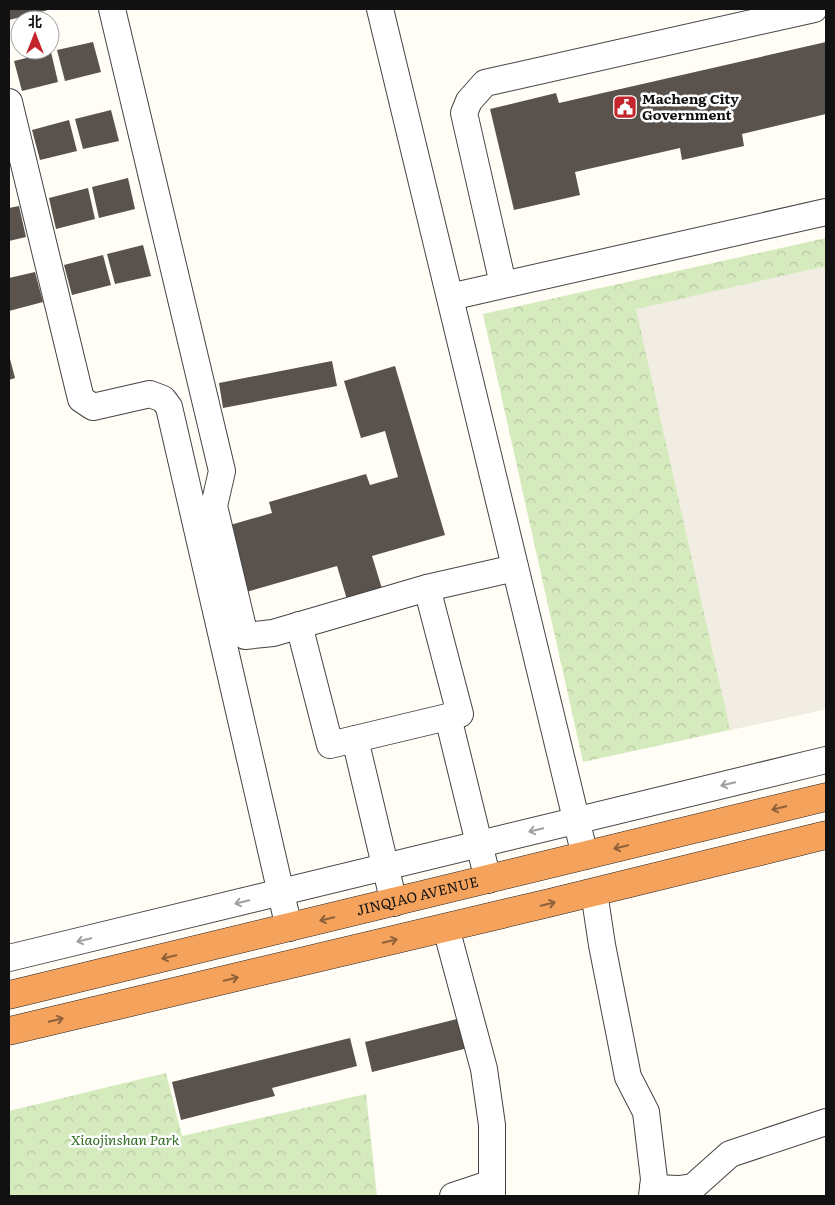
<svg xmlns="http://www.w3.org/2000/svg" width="835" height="1205" font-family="Literata,'Noto Sans SC',serif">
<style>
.park{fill:url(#park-crowns)}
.plaza{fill:#f1ede2}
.building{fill:#5a524d}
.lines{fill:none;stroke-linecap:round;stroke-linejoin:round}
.minor-casing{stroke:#444;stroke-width:28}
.highway-casing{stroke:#222;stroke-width:29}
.minor{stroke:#fff;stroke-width:26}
.highway{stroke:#f5a25d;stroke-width:28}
.oneway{stroke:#a0a0a0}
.oneway2{stroke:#8e613b}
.labels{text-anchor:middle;stroke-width:5;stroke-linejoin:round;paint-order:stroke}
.poi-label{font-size:14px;font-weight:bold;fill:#111;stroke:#fff;text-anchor:start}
.street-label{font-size:14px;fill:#111;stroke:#fff}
.park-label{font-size:14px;font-style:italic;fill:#2f6b1f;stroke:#fff}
</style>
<defs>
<pattern id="park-crowns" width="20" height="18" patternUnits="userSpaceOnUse" patternTransform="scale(1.25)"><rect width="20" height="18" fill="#d5ebbd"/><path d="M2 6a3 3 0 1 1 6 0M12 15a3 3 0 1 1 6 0" fill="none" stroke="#b6c8a1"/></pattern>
</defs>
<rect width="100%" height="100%" fill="#fffdf5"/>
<g class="park">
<path d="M826,238V709L583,762L483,314Z"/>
<path d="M166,1073L182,1136L366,1094L377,1196H9V1111Z"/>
</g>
<path class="plaza" d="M826,266V709L730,730L636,309Z"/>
<g class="building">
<path d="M9,9H52L9,20Z"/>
<path d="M93,42L101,72L65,81L57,50Z"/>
<path d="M826,42V114L742,134L744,146L682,160L680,148L575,172L580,195L514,210L490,109L556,93L559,103Z"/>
<path d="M51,52L58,82L22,91L14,61Z"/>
<path d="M111,110L119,141L83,149L75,119Z"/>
<path d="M69,120L77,151L40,160L32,130Z"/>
<path d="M128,178L135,209L99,218L92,187Z"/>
<path d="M88,188L95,219L56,229L49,198Z"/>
<path d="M19,206L26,237L9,241V208Z"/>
<path d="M143,245L151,276L115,284L107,254Z"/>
<path d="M103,255L111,285L72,295L64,265Z"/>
<path d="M35,272L43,302L9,311V278Z"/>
<path d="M9,355L15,378L9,380Z"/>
<path d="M332,361L337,386L223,408L219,383Z"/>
<path d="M395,366L445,535L372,556L383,592L348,603L337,566L239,594L220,528L272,513L269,502L366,474L370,485L398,477L385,431L361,438L344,381Z"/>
<path d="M465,1017L472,1047L372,1072L365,1042Z"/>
<path d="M350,1038L357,1066L272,1088L275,1096L181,1120L172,1082Z"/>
</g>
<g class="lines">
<g class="minor-casing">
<g id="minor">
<path d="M112,9L222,471L214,506L245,636L273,633L427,588L515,568"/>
<path d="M380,9L585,856"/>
<path d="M9,102L81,399L93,407L150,394L163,399L169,407L289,928"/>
<path d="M503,284L464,113L469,101L485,83L814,9"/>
<path d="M450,297L826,212"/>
<path d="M299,625L330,745L460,714L427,588"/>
<path d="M448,717L488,880"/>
<path d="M355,739L394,903"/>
<path d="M594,892L602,945L628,1077L646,1112L654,1179L652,1196"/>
<path d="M446,928L484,1069L492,1125V1196"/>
<path d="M9,958L826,760"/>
<path d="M653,1188L679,1189L693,1187L730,1154L826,1122"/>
<path d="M453,1196L492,1183"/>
</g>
</g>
<g class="highway-casing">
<g id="highway">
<path id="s1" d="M9,995L826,797"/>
<path d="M9,1031L549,903L826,835"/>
</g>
</g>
<use href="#minor" class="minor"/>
<use href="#highway" class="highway"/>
</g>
<defs><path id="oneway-shaft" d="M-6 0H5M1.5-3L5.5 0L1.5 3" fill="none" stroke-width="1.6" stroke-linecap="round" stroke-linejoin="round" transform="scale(1.25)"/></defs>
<g class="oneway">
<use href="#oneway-shaft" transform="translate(728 784) rotate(166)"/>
<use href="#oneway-shaft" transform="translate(536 830) rotate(166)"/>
<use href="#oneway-shaft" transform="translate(242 902) rotate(166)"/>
<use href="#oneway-shaft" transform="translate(84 940) rotate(166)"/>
</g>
<g class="oneway2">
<use href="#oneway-shaft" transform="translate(779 808) rotate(166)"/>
<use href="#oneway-shaft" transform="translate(621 847) rotate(166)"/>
<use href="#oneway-shaft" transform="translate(548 904) rotate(-13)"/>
<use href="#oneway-shaft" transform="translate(327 919) rotate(167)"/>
<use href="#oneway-shaft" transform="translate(390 941) rotate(-13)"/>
<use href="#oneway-shaft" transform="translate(169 957) rotate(166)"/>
<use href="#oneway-shaft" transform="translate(231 979) rotate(-13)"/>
<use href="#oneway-shaft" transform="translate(56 1020) rotate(-13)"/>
</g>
<defs>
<g id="civic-square" transform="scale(1.25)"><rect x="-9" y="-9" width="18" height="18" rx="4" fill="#c4262e" stroke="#fff"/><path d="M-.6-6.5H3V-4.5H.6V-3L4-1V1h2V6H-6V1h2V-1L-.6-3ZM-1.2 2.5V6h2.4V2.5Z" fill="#fff"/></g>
</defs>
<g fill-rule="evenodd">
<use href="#civic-square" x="625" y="107"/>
</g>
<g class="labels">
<g class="poi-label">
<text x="642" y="104">Macheng City<tspan x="642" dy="16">Government</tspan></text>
</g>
<g class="street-label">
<text dy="5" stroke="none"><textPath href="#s1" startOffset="420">JINQIAO AVENUE</textPath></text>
</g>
<g class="park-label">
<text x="125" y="1145">Xiaojinshan Park</text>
</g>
</g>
<rect width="835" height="1205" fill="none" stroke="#111111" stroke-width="20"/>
<g transform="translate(35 35)"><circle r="24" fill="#ffffff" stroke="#a0a0a0"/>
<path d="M0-4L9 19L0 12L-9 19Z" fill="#c4262e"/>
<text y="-8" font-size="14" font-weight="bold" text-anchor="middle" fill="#111111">北</text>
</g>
</svg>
